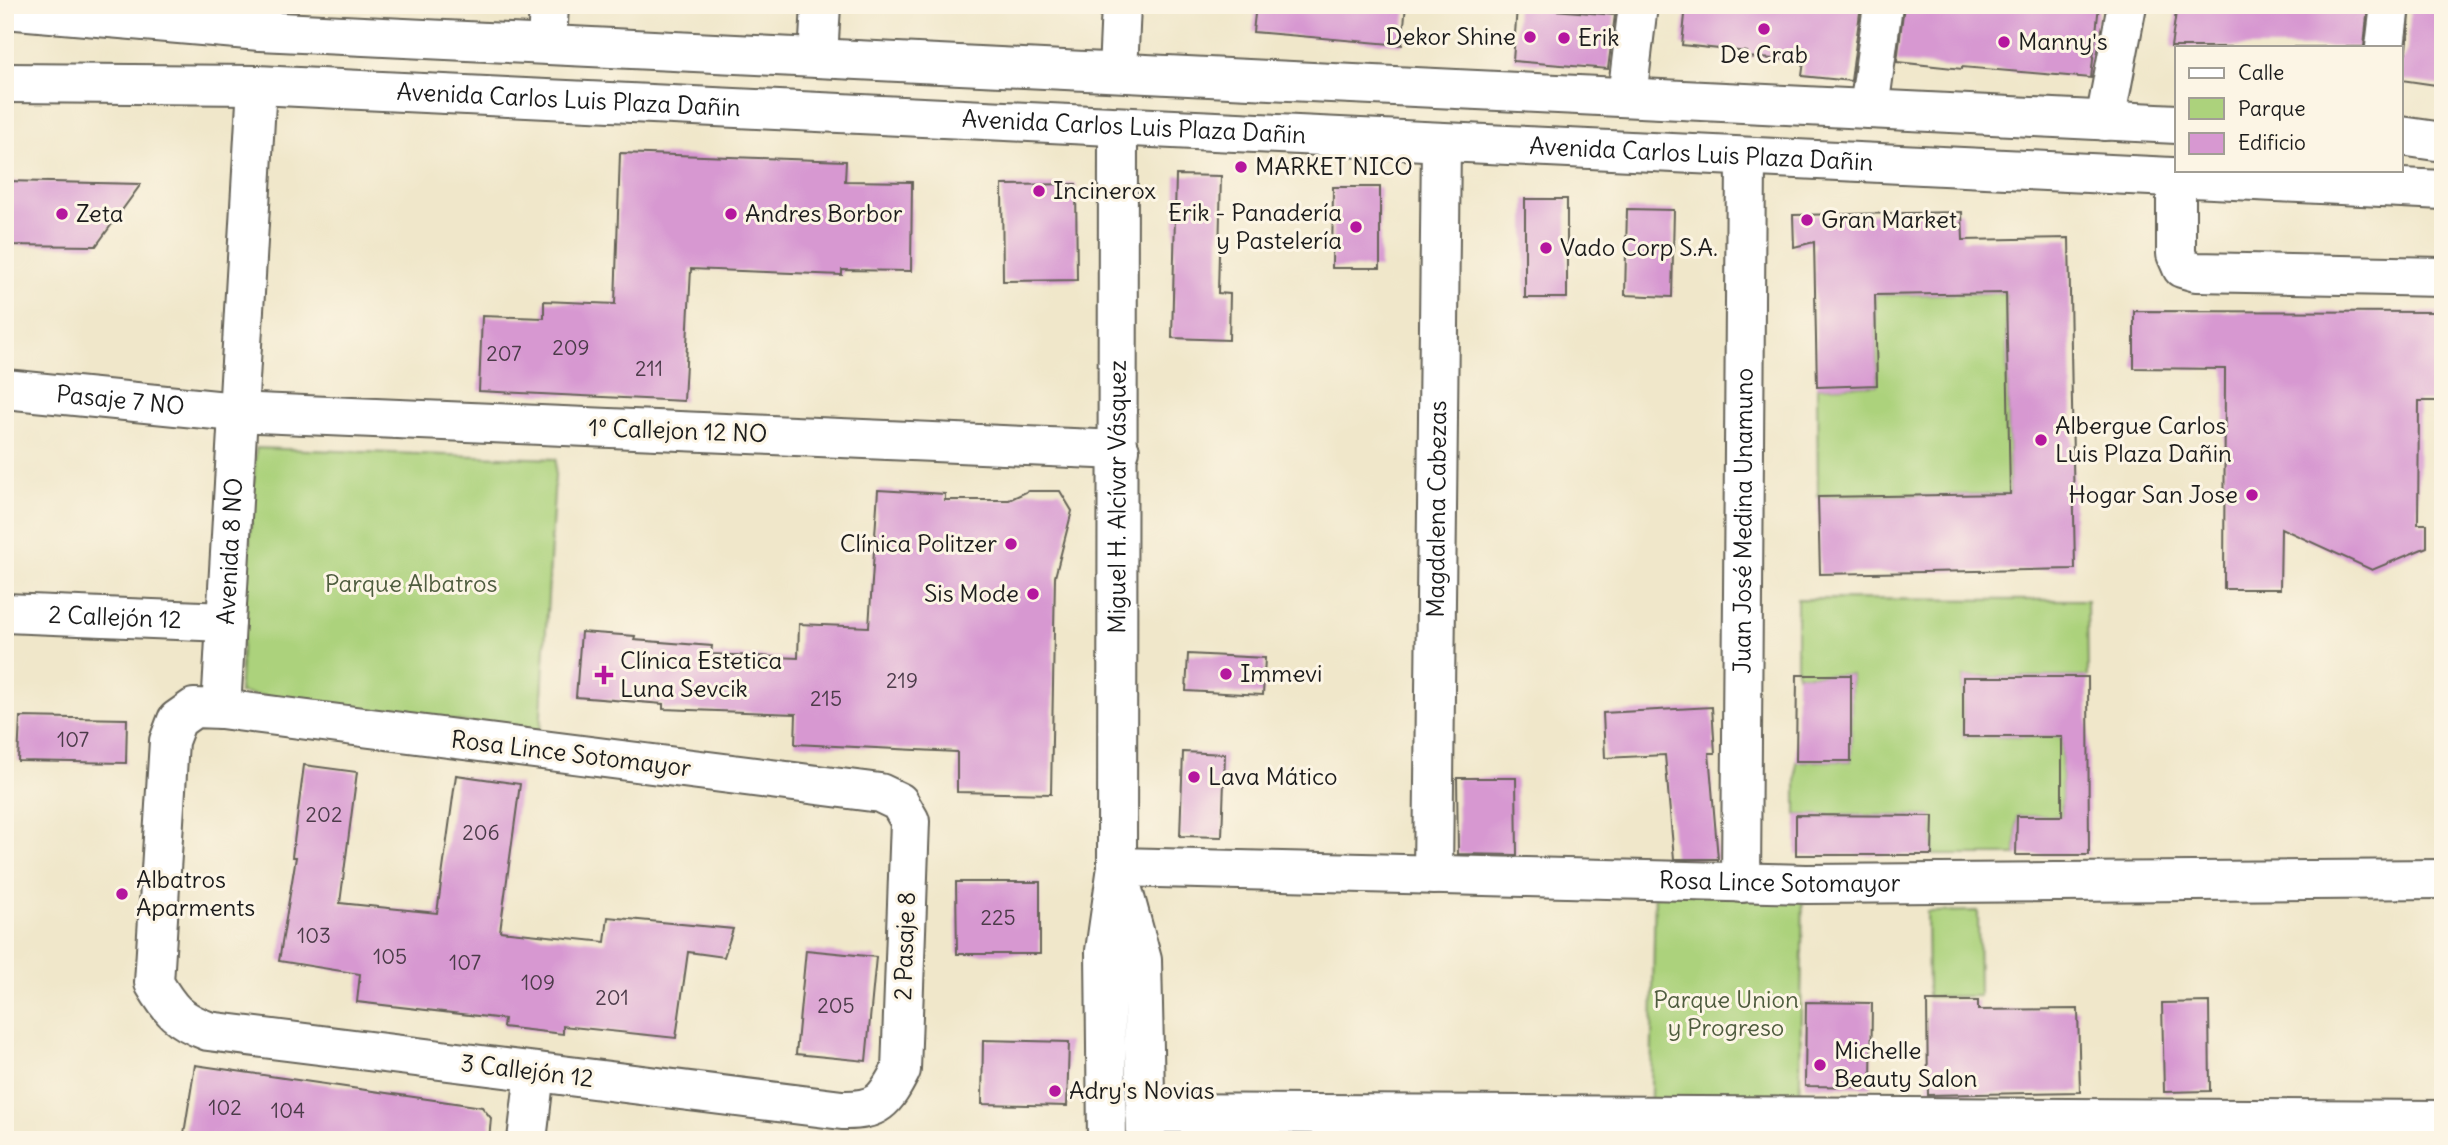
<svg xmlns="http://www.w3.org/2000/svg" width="2448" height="1145" font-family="Delius,sans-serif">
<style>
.green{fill:#acd27c;stroke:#64774c;stroke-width:2}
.building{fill:#d798d1}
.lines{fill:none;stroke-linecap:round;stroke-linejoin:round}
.minor-casing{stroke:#666359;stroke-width:42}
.major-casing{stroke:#666359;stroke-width:42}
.minor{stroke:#fff;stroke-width:38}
.major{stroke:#fff;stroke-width:38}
.poi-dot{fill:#b5179e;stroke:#fcf5e5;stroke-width:2.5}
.labels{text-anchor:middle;stroke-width:6;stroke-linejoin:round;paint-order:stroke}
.number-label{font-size:21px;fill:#4b3b49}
.poi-label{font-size:24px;fill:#1c1c1c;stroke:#fcf5e5;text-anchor:start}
.street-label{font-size:24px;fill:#1c1c1c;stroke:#fcf5e5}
.park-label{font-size:24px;fill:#4e5c3e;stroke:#fcf5e5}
</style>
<rect width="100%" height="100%" fill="#fcf5e5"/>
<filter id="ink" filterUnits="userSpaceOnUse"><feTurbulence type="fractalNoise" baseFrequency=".0143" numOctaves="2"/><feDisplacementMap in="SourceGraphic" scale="14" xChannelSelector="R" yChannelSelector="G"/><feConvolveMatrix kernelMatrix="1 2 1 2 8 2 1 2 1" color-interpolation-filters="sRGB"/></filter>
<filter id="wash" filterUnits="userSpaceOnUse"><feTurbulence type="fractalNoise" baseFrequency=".00686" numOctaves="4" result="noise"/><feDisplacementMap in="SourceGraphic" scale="28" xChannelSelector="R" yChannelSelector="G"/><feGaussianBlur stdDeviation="1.57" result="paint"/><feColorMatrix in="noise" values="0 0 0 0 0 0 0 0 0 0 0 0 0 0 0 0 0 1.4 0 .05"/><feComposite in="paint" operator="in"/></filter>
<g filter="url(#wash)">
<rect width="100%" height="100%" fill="#f0e7ca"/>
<g class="green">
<path d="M2006,293L2010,494L1818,497L1817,387L1877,385L1875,295Z"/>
<path d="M256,448L556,459L540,732L239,693Z"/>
<path d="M1797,599L2087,600L2088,677H1963V737H2062V816H2017L2016,855H1932V816L1796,815V761H1851V675H1797Z"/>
<path d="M1655,885L1803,888L1799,1140H1650Z"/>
<path d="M1978,911L1979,996L1928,997L1927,912Z"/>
<path d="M1639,1123V1140H1579V1124Z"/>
</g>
<g id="blocks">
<g class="building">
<path d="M1256,5H1406L1402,45L1253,32Z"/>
<path d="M1686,5H1861L1851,81L1802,76L1804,61L1746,57L1747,52L1682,45Z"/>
<path d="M1904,5H2099L2091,78L1962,67V69L1897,62Z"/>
<path d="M2177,5H2368L2364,47H2171Z"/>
<path d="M2411,5H2443V86L2401,80V62L2407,50Z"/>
<path d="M1517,7L1615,15L1608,69L1513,61Z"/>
<path d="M620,153L846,161L845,181L912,182L911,271L842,270V275L691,269L684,401L479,391L482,316L544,318V301L615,304Z"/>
<path d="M1176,175L1221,176L1218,293L1230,294L1229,340L1172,338Z"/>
<path d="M5,181L141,184L96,246L5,245Z"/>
<path d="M1076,184L1077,280L1003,281L1002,185Z"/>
<path d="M1333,187H1380V268H1332Z"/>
<rect x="1525" y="199" width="42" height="99"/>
<path d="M1627,209L1674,210L1672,297L1625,295Z"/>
<path d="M1962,212L1963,240L2069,238L2075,569L1820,574L1818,497L2010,494L2006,293L1875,295L1877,385L1817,387L1814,242L1794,247L1793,215Z"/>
<path d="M2134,311L2443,312V401H2419L2418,524H2427V547L2372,570L2281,528L2280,589H2224L2225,369L2134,368Z"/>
<path d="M878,490L945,494V500H1009L1028,491H1060L1072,511L1055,577L1051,794L957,792V752L795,744L796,714L663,709V704L576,697L581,632L635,636L634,640L712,646L711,654L798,658L799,624L869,627Z"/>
<path d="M1188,654L1265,658L1263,695L1186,691Z"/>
<path d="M1797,675H1851V761H1796Z"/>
<path d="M1963,677H2088L2089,855H2016L2017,816H2062V737H1963Z"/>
<path d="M1712,707L1715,753H1709L1718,859H1674L1665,755L1605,758L1603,713Z"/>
<path d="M20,717L127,719L126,763L18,761Z"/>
<path d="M1183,752L1225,754L1222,837L1180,836Z"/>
<path d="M304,765L357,772L340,903L437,913L456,775L520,784L500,931L605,942L608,917L733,929L724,957L688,952L676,1038L563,1026V1034L503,1027L504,1019L357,1002L360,974L279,961L296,857H292Z"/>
<path d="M1457,778H1516L1517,855L1458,854Z"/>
<path d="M1796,815L1933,816L1932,855H1796Z"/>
<path d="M956,882H1040V954H957Z"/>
<path d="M806,950L876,957L866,1061L796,1054Z"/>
<path d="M1927,1001H1978V1010L2078,1009L2080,1092L1928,1095Z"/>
<path d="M1806,1002L1872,1003L1871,1087L1805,1086Z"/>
<path d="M2209,1002L2210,1091L2164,1092L2162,1003Z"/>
<path d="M983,1040L1069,1042L1067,1106L982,1104Z"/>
<path d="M195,1065L482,1107L491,1118L489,1140H183Z"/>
</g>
</g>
</g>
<g filter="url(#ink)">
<use href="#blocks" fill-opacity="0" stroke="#666359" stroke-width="2"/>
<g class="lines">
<g class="minor-casing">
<g id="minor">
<path d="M260,31L261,5"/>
<path d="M547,44L549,5"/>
<path d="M2385,47L2390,5"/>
<path d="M818,58L821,5"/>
<path d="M1118,72L1121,5"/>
<path d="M1627,97L1638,5"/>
<path d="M1869,109L1883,5"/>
<path d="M2105,121L2127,5"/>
<path d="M2176,178V254L2182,268L2196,272L2443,277"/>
<path id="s1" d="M5,389L236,412L1120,450"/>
<path id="s2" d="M5,613L226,622"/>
<path d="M194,708L221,709L880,793L899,802L910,821L901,1070C885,1101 878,1111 842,1110L208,1031C178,1020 170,1010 154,983L169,741L177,720Z"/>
<path id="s3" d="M221,709L257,85"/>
<path id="s4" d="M1117,867L1806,884L2443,879"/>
<path id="s5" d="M1433,875L1441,142"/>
<path d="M1121,883L1142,960L1146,1138"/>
<path id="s6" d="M1741,883L1746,157"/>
<path d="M1145,1113L2443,1120"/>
<path d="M527,1140L535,1072"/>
<path id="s7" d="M1107,1140L1105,951L1117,867L1118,127"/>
</g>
</g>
<g class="major-casing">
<g id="major">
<path d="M5,9L260,31L2177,124"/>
<path id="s8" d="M5,83L257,85L2443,190"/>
<path d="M2401,136L2443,142"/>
</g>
</g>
<use href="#minor" class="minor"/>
<use href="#major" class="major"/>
</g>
</g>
<g class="poi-dot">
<circle cx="1764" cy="29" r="7"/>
<circle cx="1530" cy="37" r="7"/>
<circle cx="1564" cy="38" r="7"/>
<circle cx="2004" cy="42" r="7"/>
<circle cx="1241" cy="167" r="7"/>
<circle cx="1039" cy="191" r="7"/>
<circle cx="62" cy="214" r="7"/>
<circle cx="731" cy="214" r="7"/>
<circle cx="1807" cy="220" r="7"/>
<circle cx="1356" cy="227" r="7"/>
<circle cx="1546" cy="248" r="7"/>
<circle cx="2041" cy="440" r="7"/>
<circle cx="2252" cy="495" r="7"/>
<circle cx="1011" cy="544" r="7"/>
<circle cx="1033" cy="594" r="7"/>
<circle cx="1226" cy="674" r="7"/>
<path d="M600.5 664.5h7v7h7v7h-7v7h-7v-7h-7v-7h7z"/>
<circle cx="1194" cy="777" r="7"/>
<circle cx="122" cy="894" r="7"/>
<circle cx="1820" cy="1065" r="7"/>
<circle cx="1055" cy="1091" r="7"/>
</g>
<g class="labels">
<g class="number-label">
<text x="571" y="355">209</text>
<text x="504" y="361">207</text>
<text x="649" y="376">211</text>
<text x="902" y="688">219</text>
<text x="826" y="706">215</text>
<text x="73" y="747">107</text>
<text x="324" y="822">202</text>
<text x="481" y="840">206</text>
<text x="998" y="925">225</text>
<text x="314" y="943">103</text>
<text x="390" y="964">105</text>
<text x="465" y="970">107</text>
<text x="538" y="990">109</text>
<text x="612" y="1005">201</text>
<text x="836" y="1013">205</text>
<text x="225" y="1115">102</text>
<text x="288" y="1118">104</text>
</g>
<g class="poi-label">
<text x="1516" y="45" text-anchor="end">Dekor Shine</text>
<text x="1578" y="46">Erik</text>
<text x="2018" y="50">Manny's</text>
<text x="1764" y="63" text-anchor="middle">De Crab</text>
<text x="1255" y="175">MARKET NICO</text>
<text x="1053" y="199">Incinerox</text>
<text x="1342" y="221" text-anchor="end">Erik - Panadería<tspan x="1342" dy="28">y Pastelería</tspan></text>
<text x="76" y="222">Zeta</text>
<text x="745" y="222">Andres Borbor</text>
<text x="1821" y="228">Gran Market</text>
<text x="1560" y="256">Vado Corp S.A.</text>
<text x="2055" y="434">Albergue Carlos<tspan x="2055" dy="28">Luis Plaza Dañin</tspan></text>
<text x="2238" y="503" text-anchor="end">Hogar San Jose</text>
<text x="997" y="552" text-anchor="end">Clínica Politzer</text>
<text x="1019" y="602" text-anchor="end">Sis Mode</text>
<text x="620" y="669">Clínica Estetica<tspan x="620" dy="28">Luna Sevcik</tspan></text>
<text x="1240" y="682">Immevi</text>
<text x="1208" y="785">Lava Mático</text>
<text x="136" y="888">Albatros<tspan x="136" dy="28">Aparments</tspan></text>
<text x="1834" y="1059">Michelle<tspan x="1834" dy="28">Beauty Salon</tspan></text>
<text x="1069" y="1099">Adry's Novias</text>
</g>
<g class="street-label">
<text dy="8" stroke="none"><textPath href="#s8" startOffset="564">Avenida Carlos Luis Plaza Dañin</textPath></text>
<text dy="8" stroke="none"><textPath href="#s8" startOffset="1130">Avenida Carlos Luis Plaza Dañin</textPath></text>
<text dy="8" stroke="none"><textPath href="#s8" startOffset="1698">Avenida Carlos Luis Plaza Dañin</textPath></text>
<text dy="8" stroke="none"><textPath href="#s1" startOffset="116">Pasaje 7 NO</textPath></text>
<text transform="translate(678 431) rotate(2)" y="8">1º Callejon 12 NO</text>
<text dy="8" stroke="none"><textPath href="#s7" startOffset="644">Miguel H. Alcívar Vásquez</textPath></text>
<text dy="8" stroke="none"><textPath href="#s5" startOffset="366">Magdalena Cabezas</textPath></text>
<text dy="8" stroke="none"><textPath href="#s6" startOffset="362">Juan José Medina Unamuno</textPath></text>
<text dy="8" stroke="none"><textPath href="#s3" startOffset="158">Avenida 8 NO</textPath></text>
<text dy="8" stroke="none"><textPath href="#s2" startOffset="110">2 Callejón 12</textPath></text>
<text transform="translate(571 754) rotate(7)" y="8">Rosa Lince Sotomayor</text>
<text dy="8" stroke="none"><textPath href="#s4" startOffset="663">Rosa Lince Sotomayor</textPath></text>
<text transform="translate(905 946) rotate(-88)" y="8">2 Pasaje 8</text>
<text transform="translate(527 1071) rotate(7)" y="8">3 Callejón 12</text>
</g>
<g class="park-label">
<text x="411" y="592">Parque Albatros</text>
<text x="1726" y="1008">Parque Union<tspan x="1726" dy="28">y Progreso</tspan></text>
</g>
</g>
<rect width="2448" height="1145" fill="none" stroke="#fcf5e5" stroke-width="28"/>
<rect x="2175" y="46" width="228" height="126" fill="#fcf5e5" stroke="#a29e95" stroke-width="2"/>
<rect x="2189" y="68" width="35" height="10" fill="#ffffff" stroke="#a29e95" stroke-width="2"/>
<text x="2238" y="80" font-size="21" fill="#1c1c1c">Calle</text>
<rect x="2189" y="98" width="35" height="21" fill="#acd27c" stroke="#a29e95" stroke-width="2"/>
<text x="2238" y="116" font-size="21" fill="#1c1c1c">Parque</text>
<rect x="2189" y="133" width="35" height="21" fill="#d798d1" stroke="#a29e95" stroke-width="2"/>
<text x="2238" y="150" font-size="21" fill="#1c1c1c">Edificio</text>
</svg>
